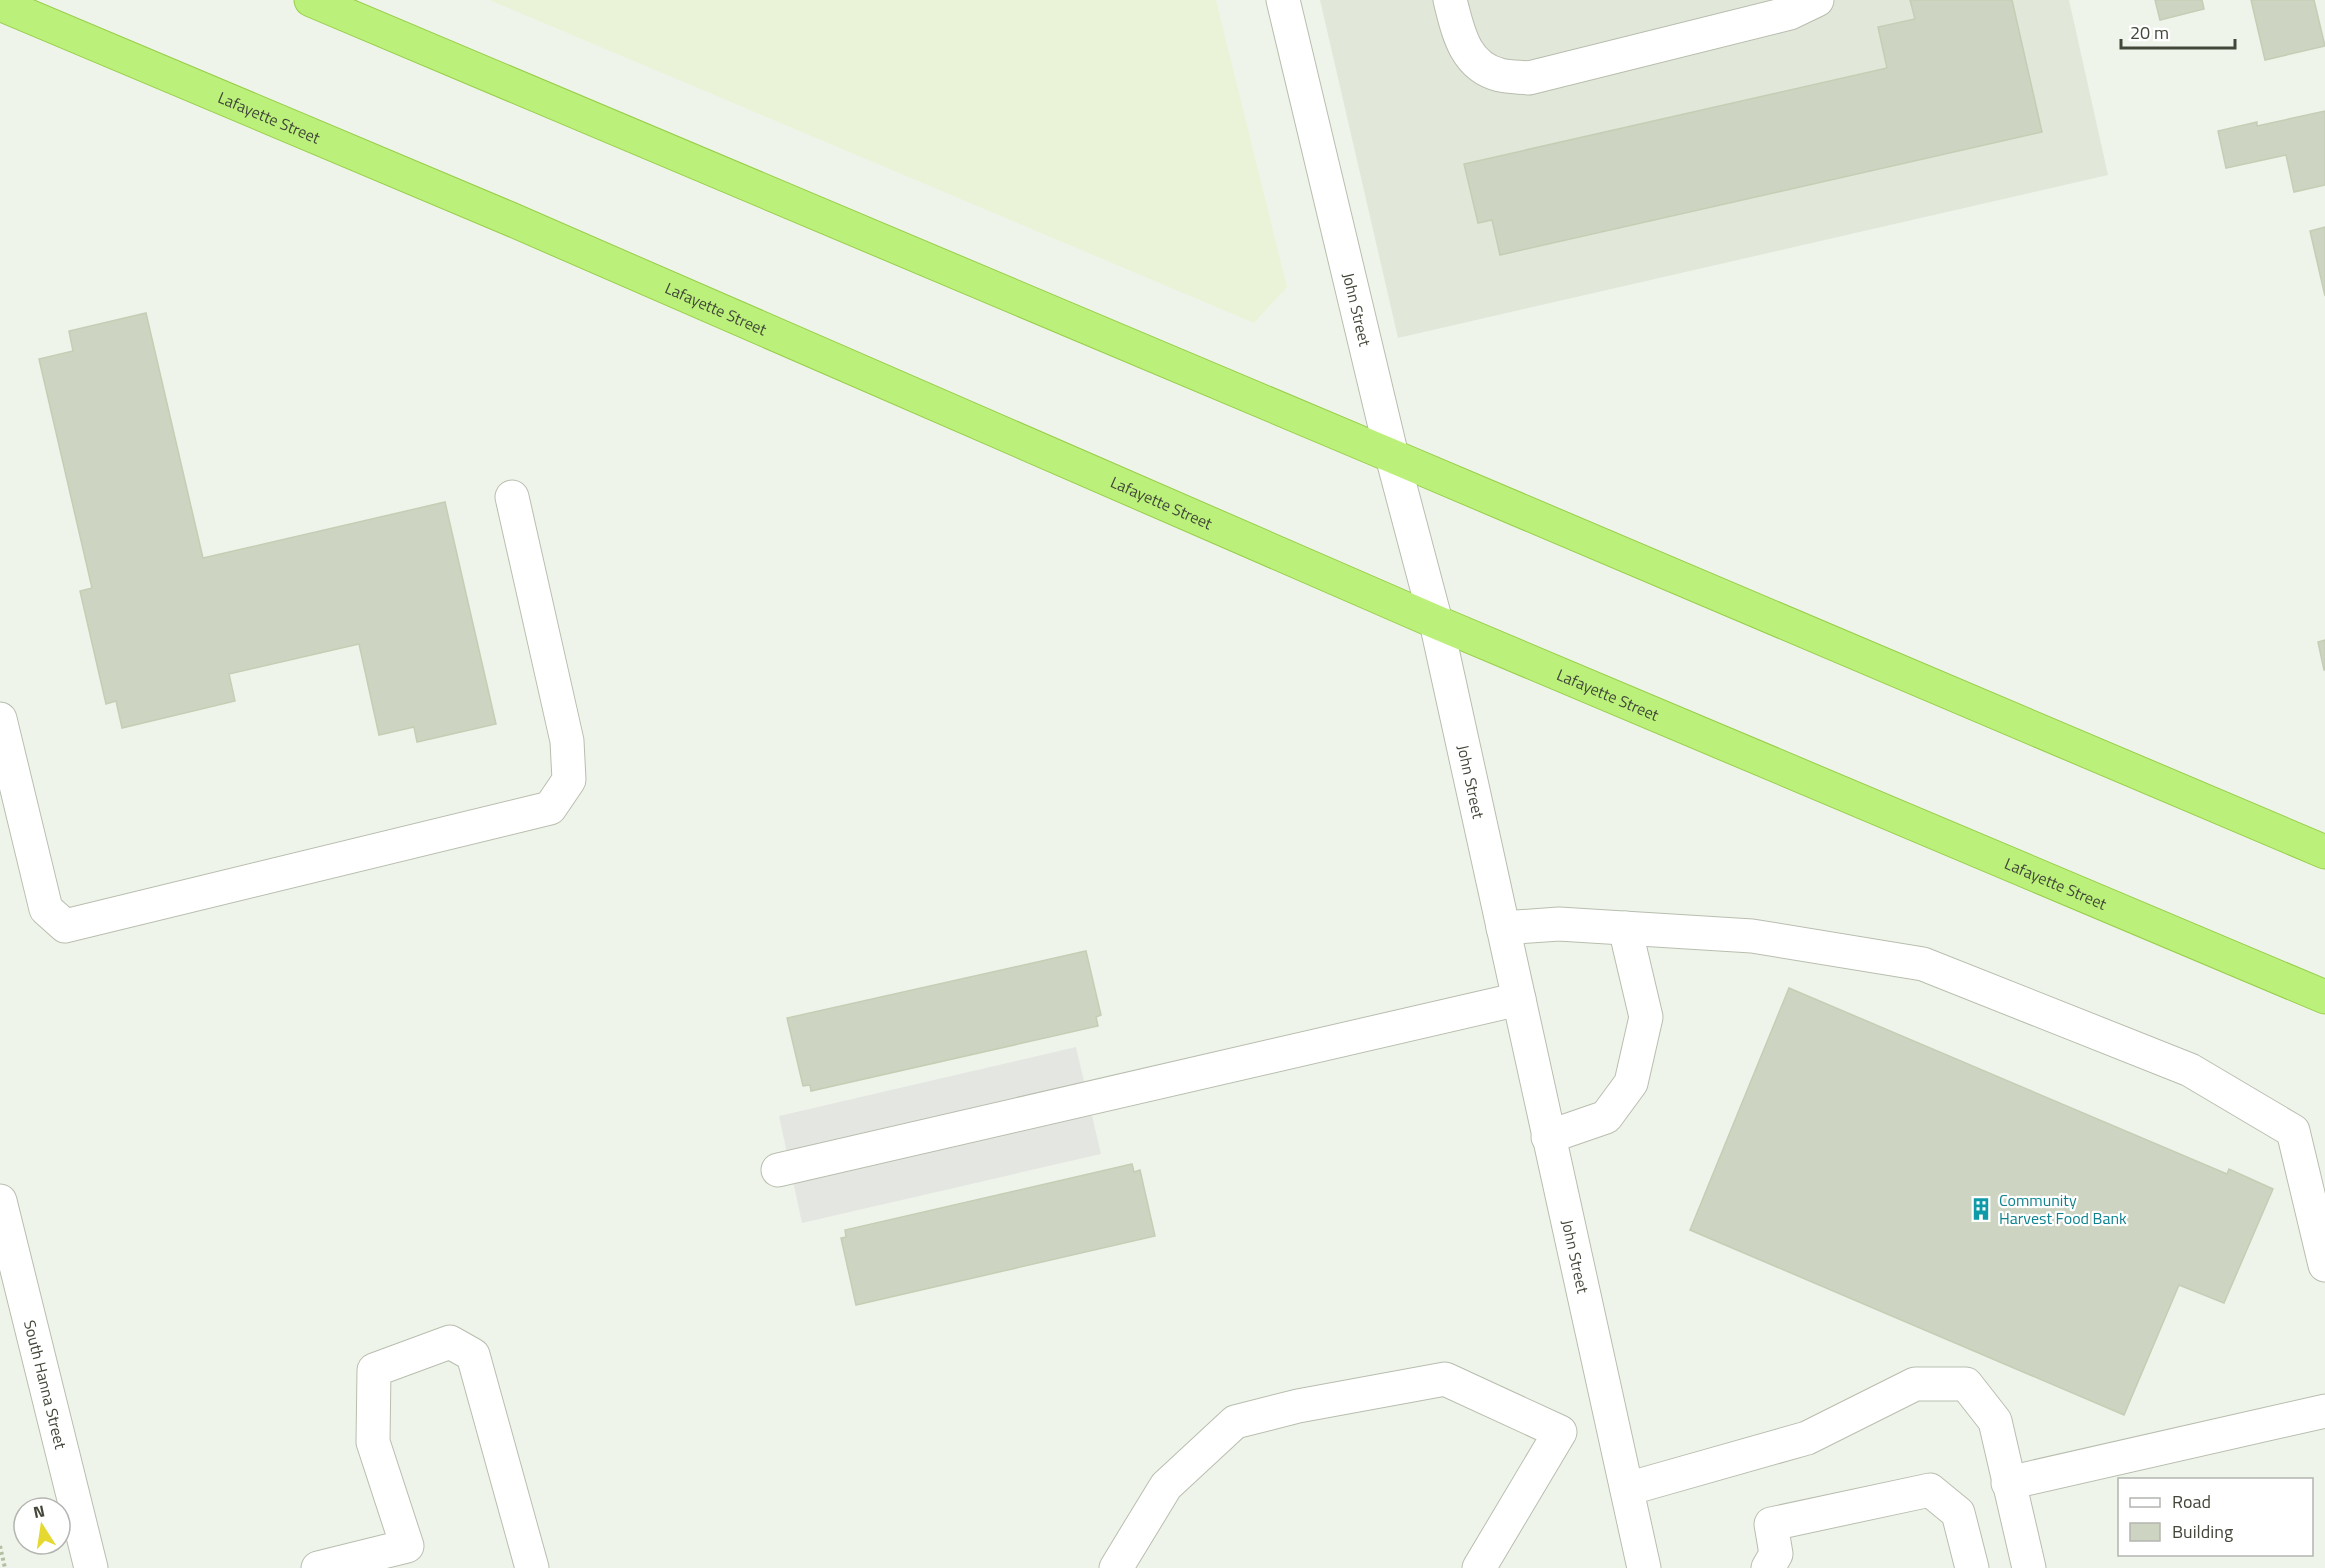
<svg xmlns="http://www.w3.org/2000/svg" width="2325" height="1568" font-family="'Titillium Web',sans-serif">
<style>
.residential{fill:#e1e7d9}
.commercial{fill:#eaf3d8}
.parking{fill:#e4e6e2}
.building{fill:#cdd4c1;stroke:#c5ceb5;stroke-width:1.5}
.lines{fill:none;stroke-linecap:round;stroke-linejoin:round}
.minor-casing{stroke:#b8beae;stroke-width:35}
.highway-casing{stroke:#98ce4a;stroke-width:35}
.path{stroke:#b2bfa1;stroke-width:4;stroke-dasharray:3 3;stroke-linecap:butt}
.minor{stroke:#fff;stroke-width:33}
.highway{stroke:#bbf07a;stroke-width:33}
.labels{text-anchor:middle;stroke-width:4.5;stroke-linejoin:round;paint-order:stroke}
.street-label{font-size:16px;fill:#424739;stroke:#fff}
.culture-label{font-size:16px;fill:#0d838f;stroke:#fff;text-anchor:start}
</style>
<rect width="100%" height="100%" fill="#eff4eb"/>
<path class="residential" d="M1320,0H2069L2108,175L1398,338Z"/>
<path class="commercial" d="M489,0H1216L1287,287L1254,323Z"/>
<path class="parking" d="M1076,1047L1101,1154L802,1223L779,1116Z"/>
<g class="building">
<path d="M1910,0H2012L2042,132L1500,255L1492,220L1478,223L1464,164L1887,68L1878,27L1915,19Z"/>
<path d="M2155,0H2202L2204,9L2160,20Z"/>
<path d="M2251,0H2314L2325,46L2265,60Z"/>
<path d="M2325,111V185L2294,192L2286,155L2226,168L2218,131L2257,122V126Z"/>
<path d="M2325,227V296L2310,231Z"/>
<path d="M146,313L203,558L445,502L496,724L417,742L414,727L379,735L359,644L229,674L235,701L122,728L116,701L106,704L80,591L92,588L39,359L73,351L69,331Z"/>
<path d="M2325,640V670H2324L2318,642Z"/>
<path d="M1086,951L1101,1015L1096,1017L1098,1026L811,1091L810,1085L803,1086L787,1018Z"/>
<path d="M1789,988L2227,1174L2229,1169L2273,1189L2224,1303L2179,1285L2124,1415L1690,1230Z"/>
<path d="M1132,1164L1134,1172L1140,1170L1155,1236L856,1305L841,1238L846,1237L845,1230Z"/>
</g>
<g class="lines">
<g class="minor-casing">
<g id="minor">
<path id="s1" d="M1283,0L1392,456L1436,622L1644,1568"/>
<path d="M1450,0C1458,31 1464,66 1500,75C1509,77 1520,77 1529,78L1790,13L1817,0"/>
<path d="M0,719L46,909L65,926L550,808L569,780L567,741L512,497"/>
<path d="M1503,928L1559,924L1752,936L1923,964L2190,1070L2293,1131L2325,1265"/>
<path d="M1548,1137L1606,1117L1631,1083L1646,1017L1625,928"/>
<path d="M778,1170L1519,999"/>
<path id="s2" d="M0,1201L91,1568"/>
<path d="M2008,1483L2325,1411"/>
<path d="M1627,1489L1807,1438L1915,1384H1966L1995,1421L2029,1568"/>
<path d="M318,1568L407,1546L373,1442L374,1370L450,1342L473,1355L532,1568"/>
<path d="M1116,1568L1166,1486L1235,1422L1298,1406L1445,1379L1560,1432L1479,1568"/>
<path d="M1768,1568L1776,1554L1771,1524L1930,1490L1958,1513L1972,1568"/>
</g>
</g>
<g class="highway-casing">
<g id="highway">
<path d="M311,0L1392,456L2325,852"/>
<path id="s3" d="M0,4L508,218L1436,622L2325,997"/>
</g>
</g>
<path class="path" d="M0,1546L5,1568"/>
<use href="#minor" class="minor"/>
<use href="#highway" class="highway"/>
</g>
<defs>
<g id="building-bare" transform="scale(1.8)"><path d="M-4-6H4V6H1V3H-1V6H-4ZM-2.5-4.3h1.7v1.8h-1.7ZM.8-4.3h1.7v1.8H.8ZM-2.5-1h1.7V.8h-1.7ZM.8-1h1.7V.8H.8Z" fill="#0f9aa8" stroke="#fff" stroke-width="2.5" paint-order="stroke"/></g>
</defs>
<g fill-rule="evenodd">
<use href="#building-bare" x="1981" y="1209"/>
</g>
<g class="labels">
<g class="street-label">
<text dy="6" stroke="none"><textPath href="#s3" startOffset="292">Lafayette Street</textPath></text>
<text dy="6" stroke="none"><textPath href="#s3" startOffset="778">Lafayette Street</textPath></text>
<text dy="6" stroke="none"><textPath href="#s1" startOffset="318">John Street</textPath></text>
<text dy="6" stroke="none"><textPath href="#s3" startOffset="1264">Lafayette Street</textPath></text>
<text dy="6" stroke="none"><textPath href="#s3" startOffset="1750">Lafayette Street</textPath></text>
<text dy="6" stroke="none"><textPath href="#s1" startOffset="804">John Street</textPath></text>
<text dy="6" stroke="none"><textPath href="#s3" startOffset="2236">Lafayette Street</textPath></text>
<text dy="6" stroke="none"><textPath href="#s1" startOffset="1290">John Street</textPath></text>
<text dy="6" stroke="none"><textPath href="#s2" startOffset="189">South Hanna Street</textPath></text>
</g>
<g class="culture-label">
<text x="1999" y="1206">Community<tspan x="1999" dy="18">Harvest Food Bank</tspan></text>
</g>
</g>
<rect x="2118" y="1478" width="195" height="78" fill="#ffffff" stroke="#b3b5b0" stroke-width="1.5"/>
<rect x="2130" y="1498" width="30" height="9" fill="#ffffff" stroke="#b3b5b0" stroke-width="1.5"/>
<text x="2172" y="1508" font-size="18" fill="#424739">Road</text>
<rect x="2130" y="1523" width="30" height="18" fill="#cdd4c1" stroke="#b3b5b0" stroke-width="1.5"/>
<text x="2172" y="1538" font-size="18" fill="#424739">Building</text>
<g transform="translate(42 1526) rotate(348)"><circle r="28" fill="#ffffff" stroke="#b3b5b0" stroke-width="1.5"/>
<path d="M0-4.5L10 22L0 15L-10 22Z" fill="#e5d831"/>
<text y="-9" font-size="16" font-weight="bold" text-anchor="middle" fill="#424739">N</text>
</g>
<path d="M2121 39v9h114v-9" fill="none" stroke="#424739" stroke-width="3"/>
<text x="2130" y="39" font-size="18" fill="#424739" stroke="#ffffff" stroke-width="4.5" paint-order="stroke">20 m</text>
</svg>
